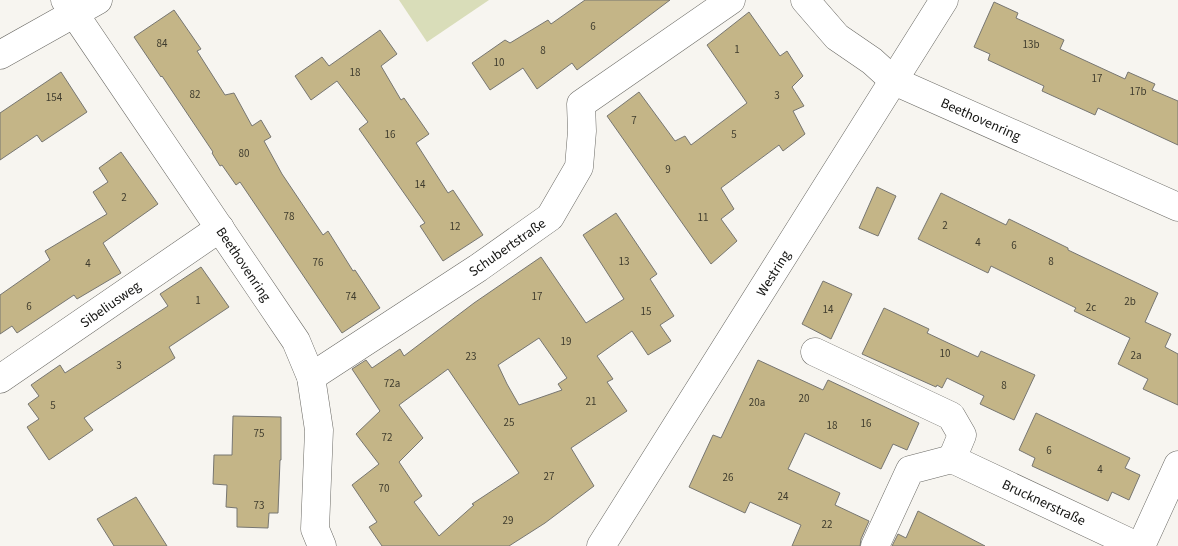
<svg xmlns="http://www.w3.org/2000/svg" width="1178" height="546" font-family="'Source Sans 3',sans-serif">
<style>
.green{fill:#d9ddb9}
.building{fill:#c4b587;stroke:#777671;fill-rule:evenodd}
.lines{fill:none;stroke-linecap:round;stroke-linejoin:round}
.minor-casing{stroke:#6b6a65;stroke-width:29}
.minor{stroke:#fff;stroke-width:28}
.labels{text-anchor:middle;stroke-width:4.5;stroke-linejoin:round;paint-order:stroke}
.number-label{font-size:11px;fill:#3f3c2e}
.street-label{font-size:14px;fill:#131311;stroke:#fff}
</style>
<rect width="100%" height="100%" fill="#f7f5f0"/>
<path class="green" d="M399,0H489L427,42Z"/>
<g class="building">
<path d="M585,0H670L577,70L572,63L537,89L523,68L490,90L472,63L505,40L510,43L548,20L551,24Z"/>
<path d="M994,2L1018,13L1016,18L1064,40L1060,49L1125,79L1128,72L1155,84L1152,90L1178,101V145L1098,108L1095,115L1042,91L1044,86L988,60L990,54L974,47Z"/>
<path d="M174,10L201,49L197,51L225,95L234,93L252,126L261,120L271,137L264,141L282,174L323,235L328,231L353,271L355,270L380,308L342,333L240,182L236,185L222,165L220,166L212,153L213,152L162,76L161,77L134,37Z"/>
<path d="M749,12L780,56L787,51L803,76L792,87L804,106L793,111L805,134L783,151L779,145L721,188L734,209L721,219L737,241L711,264L607,116L639,92L675,141L685,136L691,145L747,103L707,45Z"/>
<path d="M380,30L397,54L381,66L401,100L404,98L429,134L416,143L448,193L453,190L483,235L443,261L420,226L425,223L359,129L368,122L337,81L311,100L295,76L322,57L329,66Z"/>
<path d="M61,72L87,112L42,142L37,135L0,160V113Z"/>
<path d="M121,152L158,204L103,243L121,273L77,299L74,295L17,333L12,326L0,334V295L50,260L45,251L107,214L93,192L108,182L99,168Z"/>
<path d="M877,187L896,196L878,236L859,228Z"/>
<path d="M941,193L1006,225L1009,219L1068,248V250L1158,293L1145,322L1171,334L1165,347L1178,354V405L1143,389L1148,379L1118,364L1130,338L1074,311L1076,308L991,266L988,273L918,239Z"/>
<path d="M616,213L657,274L650,279L674,316L660,325L671,341L648,355L632,331L597,356L613,379L607,382L627,411L571,448L594,486L545,523L509,546H382L369,527L377,522L352,485L379,464L356,434L380,411L352,369L366,360L372,368L400,349L404,356L474,303L541,257L586,323L624,299L583,235ZM539,338L567,378L558,384L562,390L519,405L507,384L498,365ZM448,369L519,473L472,504L474,505L439,536L414,502L422,496L399,462L423,438L399,405Z"/>
<path d="M201,267L229,307L169,347L175,358L84,418L93,430L49,460L27,427L39,419L28,404L39,396L31,385L60,365L65,373L168,306L160,294Z"/>
<path d="M823,281L852,294L831,339L802,324Z"/>
<path d="M884,308L929,329L927,333L978,357L981,351L1035,375L1014,420L980,404L984,396L947,378L942,388L937,385L936,387L862,354Z"/>
<path d="M758,360L823,390L828,380L919,423L907,450L893,444L881,469L805,433L788,469L840,493L835,505L869,521L861,539L860,546H792L801,525L750,502L745,513L689,487L713,435L721,438Z"/>
<path d="M1036,413L1130,458L1125,468L1140,475L1129,500L1112,492L1108,501L1032,466L1035,458L1019,450Z"/>
<path d="M233,416L281,417V460H280L278,513H269L268,528L237,527V508L226,507L227,485L213,484L214,455H232Z"/>
<path d="M136,497L167,546H114L97,519Z"/>
<path d="M918,511L985,546H892L898,534L906,538Z"/>
</g>
<g class="lines">
<g class="minor-casing">
<g id="minor">
<path d="M65,0L296,341L311,377L319,430L315,529L322,546"/>
<path d="M805,0L837,37L872,61L894,81L1178,207"/>
<path d="M0,55L98,0"/>
<path d="M815,352L951,416L962,435L952,459"/>
<path d="M311,377L478,268L550,217L579,167L582,131L581,104L731,0"/>
<path d="M0,379L220,228"/>
<path d="M601,546L944,0"/>
<path d="M875,546L910,470L952,459L1137,546"/>
<path d="M1141,546L1178,465"/>
</g>
</g>
<use href="#minor" class="minor"/>
</g>
<g class="labels">
<g class="number-label">
<text x="593" y="30">6</text>
<text x="162" y="47">84</text>
<text x="1031" y="48">13b</text>
<text x="737" y="53">1</text>
<text x="543" y="54">8</text>
<text x="499" y="66">10</text>
<text x="355" y="76">18</text>
<text x="1097" y="82">17</text>
<text x="1138" y="95">17b</text>
<text x="195" y="98">82</text>
<text x="777" y="99">3</text>
<text x="54" y="101">154</text>
<text x="634" y="124">7</text>
<text x="390" y="138">16</text>
<text x="734" y="138">5</text>
<text x="244" y="157">80</text>
<text x="668" y="173">9</text>
<text x="420" y="188">14</text>
<text x="124" y="201">2</text>
<text x="289" y="220">78</text>
<text x="703" y="221">11</text>
<text x="945" y="229">2</text>
<text x="455" y="230">12</text>
<text x="978" y="246">4</text>
<text x="1014" y="249">6</text>
<text x="624" y="265">13</text>
<text x="1051" y="265">8</text>
<text x="318" y="266">76</text>
<text x="88" y="267">4</text>
<text x="351" y="300">74</text>
<text x="537" y="300">17</text>
<text x="198" y="304">1</text>
<text x="1130" y="305">2b</text>
<text x="29" y="310">6</text>
<text x="1091" y="311">2c</text>
<text x="828" y="313">14</text>
<text x="646" y="315">15</text>
<text x="566" y="345">19</text>
<text x="945" y="357">10</text>
<text x="1136" y="359">2a</text>
<text x="471" y="360">23</text>
<text x="119" y="369">3</text>
<text x="392" y="387">72a</text>
<text x="1004" y="389">8</text>
<text x="804" y="402">20</text>
<text x="591" y="405">21</text>
<text x="757" y="406">20a</text>
<text x="53" y="409">5</text>
<text x="509" y="426">25</text>
<text x="866" y="427">16</text>
<text x="832" y="429">18</text>
<text x="259" y="437">75</text>
<text x="387" y="441">72</text>
<text x="1049" y="454">6</text>
<text x="1100" y="473">4</text>
<text x="549" y="480">27</text>
<text x="728" y="481">26</text>
<text x="384" y="492">70</text>
<text x="783" y="500">24</text>
<text x="259" y="509">73</text>
<text x="508" y="524">29</text>
<text x="827" y="528">22</text>
</g>
<g class="street-label">
<text transform="translate(981 119) rotate(24)" y="5">Beethovenring</text>
<text transform="translate(507 247) rotate(-35)" y="5">Schubertstraße</text>
<text transform="translate(244 264) rotate(56)" y="5">Beethovenring</text>
<text transform="translate(773 273) rotate(-58)" y="5">Westring</text>
<text transform="translate(110 304) rotate(-35)" y="5">Sibeliusweg</text>
<text transform="translate(1044 502) rotate(25)" y="5">Brucknerstraße</text>
</g>
</g>
</svg>
